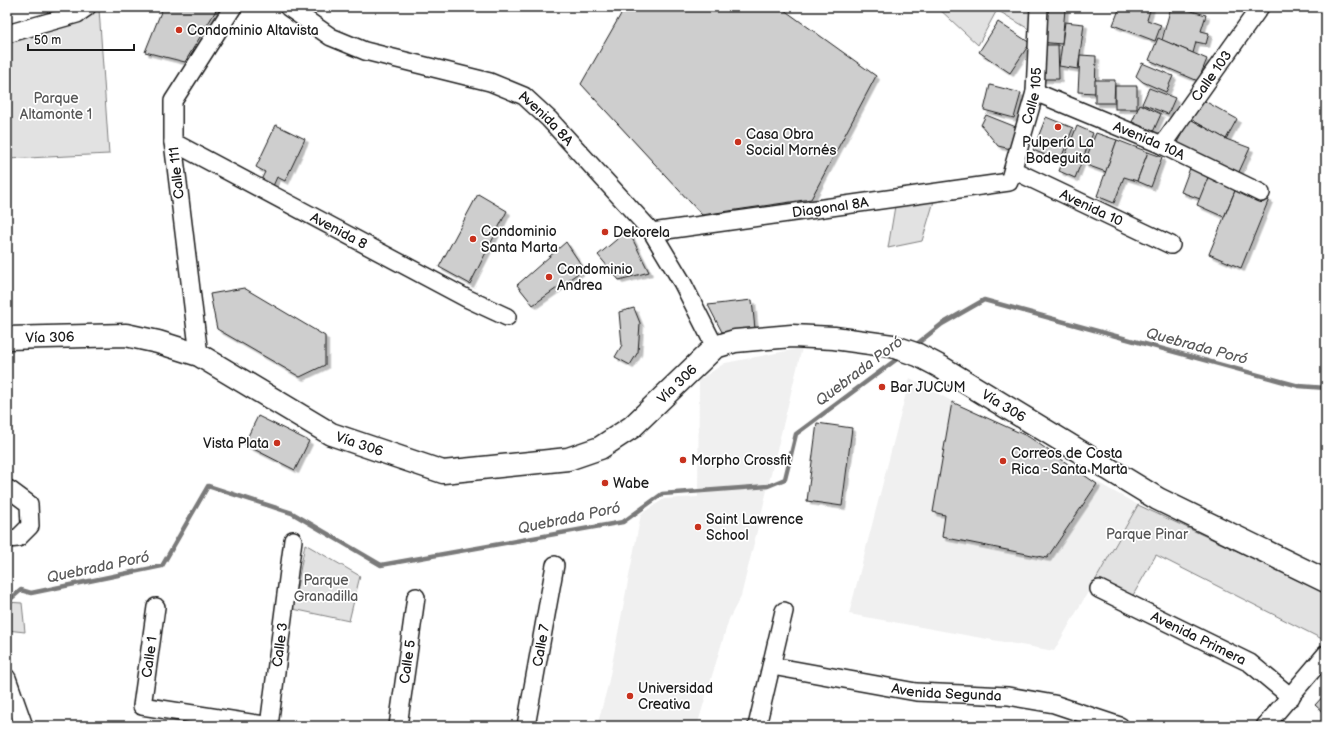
<svg xmlns="http://www.w3.org/2000/svg" width="1333" height="733" font-family="'Balsamiq Sans',sans-serif">
<style>
.built{fill:#f0f0f0}
.green{fill:#e2e2e2;stroke:#7f7f7f}
.lines{fill:none;stroke-linecap:round;stroke-linejoin:round}
.stream{stroke:#7a7a7a;stroke-width:4.5}
.building{fill:#cecece;stroke:#1c1c1c;filter:url(#shadow)}
.street-casing{stroke:#1c1c1c;stroke-width:20}
.secondary-casing{stroke:#1c1c1c;stroke-width:25}
.street{stroke:#fff;stroke-width:17}
.secondary{stroke:#fff;stroke-width:22}
.poi-dot{fill:#c8321e;stroke:#fff;stroke-width:1.5}
.labels{text-anchor:middle;stroke-width:3.5;stroke-linejoin:round;paint-order:stroke}
.poi-label{font-size:14px;fill:#1c1c1c;stroke:#fff;text-anchor:start}
.street-label{font-size:14px;fill:#1c1c1c;stroke:#fff}
.park-label{font-size:14px;fill:#575757;stroke:#fff}
.water-label{font-size:15px;font-style:italic;fill:#5a5a5a;stroke:#fff}
</style>
<defs>
<filter id="shadow"><feDropShadow dx="3.5" dy="3.5" stdDeviation="0" flood-color="#0004"/></filter>
</defs>
<rect width="100%" height="100%" fill="#fff"/>
<filter id="ink" filterUnits="userSpaceOnUse"><feTurbulence type="fractalNoise" baseFrequency=".025" numOctaves="2"/><feDisplacementMap in="SourceGraphic" scale="8" xChannelSelector="R" yChannelSelector="G"/><feConvolveMatrix kernelMatrix="1 2 1 2 8 2 1 2 1" color-interpolation-filters="sRGB"/></filter>
<g filter="url(#ink)">
<g class="built">
<path d="M802,348L741,596L729,619L697,726H597L608,685L641,514L664,499L698,497L699,380L725,363Z"/>
<path d="M910,378L1138,505L1054,651L849,614Z"/>
</g>
<g class="green">
<path d="M937,7H1034L1032,31L997,10L978,45Z"/>
<path d="M99,9L109,154L7,159V37Z"/>
<path d="M934,201L922,241L888,248L895,206Z"/>
<path d="M1138,505L1326,592V634L1322,639L1156,555L1132,597L1095,581Z"/>
<path d="M305,544L360,576L349,621L293,609Z"/>
<path d="M7,602L22,603L25,632L7,630Z"/>
</g>
<g class="lines">
<g class="stream">
<path d="M913,347L942,324L984,300L1299,386L1326,388"/>
<path d="M7,602L21,590L31,593L162,566L208,486L292,513L381,565L623,522L662,494L768,486L785,479L796,434L901,356"/>
</g>
</g>
<g class="building">
<path d="M163,7H218L185,62L145,52Z"/>
<path d="M625,7H780L876,76L811,199L702,215L581,84Z"/>
<path d="M1043,7L1065,9L1062,44L1039,42Z"/>
<path d="M1120,7H1151L1147,20L1161,25L1155,41L1113,25Z"/>
<path d="M1171,7H1177L1206,15L1201,31L1209,33L1206,44L1196,42L1193,53L1162,40Z"/>
<path d="M998,22L1030,43L1010,73L979,52Z"/>
<path d="M1065,22L1084,24L1078,69L1059,66Z"/>
<path d="M1158,38L1207,59L1198,81L1149,60Z"/>
<path d="M1040,45H1058L1059,79H1041Z"/>
<path d="M1080,55L1096,56L1095,93L1078,92Z"/>
<path d="M1142,63L1173,76L1166,92L1143,82L1136,76Z"/>
<path d="M1095,80H1115L1114,103H1095Z"/>
<path d="M990,85L1021,93L1014,118L984,110Z"/>
<rect x="1115" y="86" width="22" height="23"/>
<path d="M1149,88L1175,98L1168,114L1142,104Z"/>
<path d="M1201,99L1237,119L1226,139L1190,119Z"/>
<path d="M1140,104L1161,114L1153,132L1132,122Z"/>
<path d="M986,115L1021,129L1015,150L998,146L981,125Z"/>
<path d="M1046,117L1073,128L1060,161L1033,150Z"/>
<path d="M1190,119L1226,139L1250,148L1238,174L1175,146Z"/>
<path d="M276,125L305,139L285,181L277,177L273,186L261,180L265,172L256,167Z"/>
<path d="M1077,126L1093,133L1075,178L1059,171Z"/>
<path d="M1096,133L1117,140L1106,172L1084,164Z"/>
<path d="M1117,140L1148,152L1137,181L1124,177L1114,203L1097,196Z"/>
<path d="M1148,152L1162,157L1151,187L1137,181Z"/>
<path d="M1190,168L1209,175L1200,199L1181,192Z"/>
<path d="M1209,175L1237,186L1224,217L1197,205Z"/>
<path d="M1237,186L1269,199L1241,268L1209,254Z"/>
<path d="M478,194L507,211L470,284L439,267Z"/>
<path d="M628,230L649,272L619,280L598,255Z"/>
<path d="M566,242L584,269L533,305L517,285Z"/>
<path d="M244,288L325,336V365L300,377L217,329L210,294Z"/>
<path d="M752,300L755,329L722,332L708,305Z"/>
<path d="M634,308L640,323L639,338L638,352L630,365L615,357L622,345L619,312Z"/>
<path d="M952,402L1029,437L1097,484L1047,558L942,537L945,515L933,512Z"/>
<path d="M258,416L309,441L295,470L244,444Z"/>
<path d="M817,423L852,428L842,506L807,501Z"/>
<path d="M1326,693V715L1315,705Z"/>
</g>
<g class="lines">
<g class="street-casing">
<g id="street">
<path id="s1" d="M288,7L331,37L365,51L490,82L524,96L549,119L652,232L682,282L715,347"/>
<path d="M7,34L77,14L87,7"/>
<path id="s2" d="M1035,92L1162,145L1261,193"/>
<path id="s3" d="M173,142L466,298L507,317"/>
<path id="s4" d="M1162,145L1260,7"/>
<path id="s5" d="M1013,170L1171,245"/>
<path id="s6" d="M652,232L1009,182L1035,92L1039,7"/>
<path d="M199,355L173,142V101L233,7"/>
<path d="M7,492L10,490L29,504L30,526L18,538L7,539"/>
<path id="s7" d="M1099,589L1250,663L1291,697"/>
<path d="M156,607L142,706L270,726"/>
<path id="s8" d="M772,666L916,692L1008,696L1054,704L1120,726"/>
<path d="M7,678L24,726"/>
<path id="s9" d="M269,726L293,540"/>
<path id="s10" d="M398,726L416,597"/>
<path id="s11" d="M526,726L555,565"/>
<path d="M757,726L784,611"/>
<path d="M1265,726L1326,654"/>
</g>
</g>
<g class="secondary-casing">
<g id="secondary">
<path id="s12" d="M7,338L126,335L158,342L199,355L331,434L443,472L568,459L600,448L632,427L715,347L735,341L792,336L834,338L892,346L918,355L939,366L1158,499L1326,581"/>
</g>
</g>
<use href="#street" class="street"/>
<use href="#secondary" class="secondary"/>
</g>
</g>
<g class="poi-dot">
<circle cx="179" cy="30" r="4"/>
<circle cx="1058" cy="127" r="4"/>
<circle cx="738" cy="142" r="4"/>
<circle cx="605" cy="232" r="4"/>
<circle cx="473" cy="239" r="4"/>
<circle cx="549" cy="277" r="4"/>
<circle cx="882" cy="387" r="4"/>
<circle cx="277" cy="443" r="4"/>
<circle cx="683" cy="460" r="4"/>
<circle cx="1003" cy="461" r="4"/>
<circle cx="605" cy="483" r="4"/>
<circle cx="698" cy="527" r="4"/>
<circle cx="630" cy="696" r="4"/>
</g>
<g class="labels">
<g class="poi-label">
<text x="187" y="35">Condominio Altavista</text>
<text x="746" y="139">Casa Obra<tspan x="746" dy="16">Social Mornés</tspan></text>
<text x="1058" y="147" text-anchor="middle">Pulpería La<tspan x="1058" dy="16">Bodeguita</tspan></text>
<text x="481" y="236">Condominio<tspan x="481" dy="16">Santa Marta</tspan></text>
<text x="613" y="237">Dekorela</text>
<text x="557" y="274">Condominio<tspan x="557" dy="16">Andrea</tspan></text>
<text x="890" y="392">Bar JUCUM</text>
<text x="269" y="448" text-anchor="end">Vista Plata</text>
<text x="1011" y="458">Correos de Costa<tspan x="1011" dy="16">Rica - Santa Marta</tspan></text>
<text x="691" y="465">Morpho Crossfit</text>
<text x="613" y="488">Wabe</text>
<text x="706" y="524">Saint Lawrence<tspan x="706" dy="16">School</tspan></text>
<text x="638" y="693">Universidad<tspan x="638" dy="16">Creativa</tspan></text>
</g>
<g class="street-label">
<text dy="5" stroke="none"><textPath href="#s4" startOffset="85">Calle 103</textPath></text>
<text dy="5" stroke="none"><textPath href="#s6" startOffset="450">Calle 105</textPath></text>
<text dy="5" stroke="none"><textPath href="#s1" startOffset="286">Avenida 8A</textPath></text>
<text dy="5" stroke="none"><textPath href="#s2" startOffset="124">Avenida 10A</textPath></text>
<text transform="translate(176 173) rotate(-96)" y="5">Calle 111</text>
<text dy="5" stroke="none"><textPath href="#s6" startOffset="180">Diagonal 8A</textPath></text>
<text dy="5" stroke="none"><textPath href="#s5" startOffset="87">Avenida 10</textPath></text>
<text dy="5" stroke="none"><textPath href="#s3" startOffset="188">Avenida 8</textPath></text>
<text dy="5" stroke="none"><textPath href="#s12" startOffset="43">Vía 306</textPath></text>
<text dy="5" stroke="none"><textPath href="#s12" startOffset="727">Vía 306</textPath></text>
<text dy="5" stroke="none"><textPath href="#s12" startOffset="1086">Vía 306</textPath></text>
<text dy="5" stroke="none"><textPath href="#s12" startOffset="379">Vía 306</textPath></text>
<text dy="5" stroke="none"><textPath href="#s7" startOffset="111">Avenida Primera</textPath></text>
<text dy="5" stroke="none"><textPath href="#s9" startOffset="82">Calle 3</textPath></text>
<text dy="5" stroke="none"><textPath href="#s11" startOffset="82">Calle 7</textPath></text>
<text transform="translate(149 657) rotate(-82)" y="5">Calle 1</text>
<text dy="5" stroke="none"><textPath href="#s10" startOffset="65">Calle 5</textPath></text>
<text dy="5" stroke="none"><textPath href="#s8" startOffset="177">Avenida Segunda</textPath></text>
</g>
<g class="park-label">
<text x="56" y="103">Parque<tspan x="56" dy="16">Altamonte 1</tspan></text>
<text x="1147" y="539">Parque Pinar</text>
<text x="326" y="585">Parque<tspan x="326" dy="16">Granadilla</tspan></text>
</g>
<g class="water-label">
<text transform="translate(1197 346) rotate(15)" y="5">Quebrada Poró</text>
<text transform="translate(859 371) rotate(-37)" y="5">Quebrada Poró</text>
<text transform="translate(569 518) rotate(-12)" y="5">Quebrada Poró</text>
<text transform="translate(98 567) rotate(-12)" y="5">Quebrada Poró</text>
</g>
</g>
<rect width="1333" height="733" fill="none" stroke="#fff" stroke-width="24"/>
<rect x="12" y="12" width="1309" height="709" fill="none" stroke="#1c1c1c" stroke-width="1.5" filter="url(#ink)"/>
<path d="M28 44v6h106v-6" fill="none" stroke="#1c1c1c" stroke-width="2"/>
<text x="34" y="44" font-size="12" fill="#1c1c1c" stroke="#ffffff" stroke-width="3" paint-order="stroke">50 m</text>
</svg>
